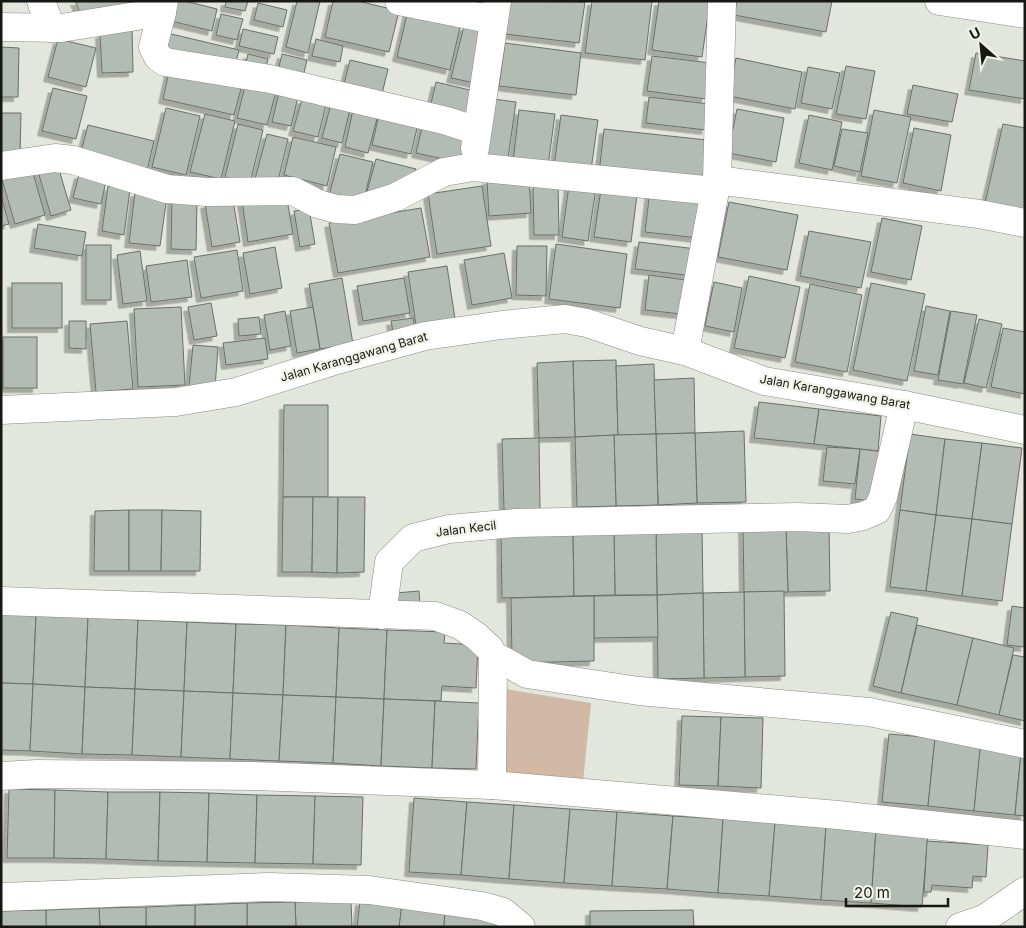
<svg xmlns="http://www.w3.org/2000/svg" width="1026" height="928" font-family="Inter,sans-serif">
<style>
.green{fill:#d1b9a6}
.building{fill:#b3bcb4;stroke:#687069;filter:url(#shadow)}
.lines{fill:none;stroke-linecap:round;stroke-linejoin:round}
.street-casing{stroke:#8a8c82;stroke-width:29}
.street{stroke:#fff;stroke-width:28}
.labels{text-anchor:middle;stroke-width:4.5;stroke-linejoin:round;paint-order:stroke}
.street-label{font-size:12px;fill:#171714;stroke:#f1f3e9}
</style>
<defs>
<filter id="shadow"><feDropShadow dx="-4.5" dy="4.5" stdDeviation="0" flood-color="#0004"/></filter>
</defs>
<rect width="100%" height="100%" fill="#e3e6dc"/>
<path class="green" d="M493,687L591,703L582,792L492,785Z"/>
<g class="building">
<path d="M75,1H133L136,8L83,19Z"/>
<path d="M176,1H185L217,9L212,31L171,21Z"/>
<path d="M226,1H248L245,11L225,7Z"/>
<path d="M297,1H320L308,53L286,47Z"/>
<path d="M333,1H358L399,11L389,52L325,37Z"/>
<path d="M510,1L585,2L579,43L505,34Z"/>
<path d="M592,1H652L645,60L585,53Z"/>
<path d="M659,1H710L702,57L652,50Z"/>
<path d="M737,1H832L826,32L734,15Z"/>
<path d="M258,3L287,10L283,27L254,20Z"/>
<path d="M409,6L462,19L450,70L397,57Z"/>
<path d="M221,14L243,19L237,40L216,35Z"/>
<path d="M464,26L487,32L475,83L451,78Z"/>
<path d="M132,28L133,72L102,73L100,34Z"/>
<path d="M243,29L278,37L274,54L239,46Z"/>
<path d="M167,33L239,50L234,70L162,54Z"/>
<path d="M58,39L96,48L86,87L48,77Z"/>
<path d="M316,39L343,46L340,62L312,56Z"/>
<path d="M505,43L581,53L576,95L499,86Z"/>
<path d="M1,47L19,48L18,97H1Z"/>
<path d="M976,53L1025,61V99L969,90Z"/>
<path d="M248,54L268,59L264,76L244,71Z"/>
<path d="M282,54L307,60L302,81L277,75Z"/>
<path d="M652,56L711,63L706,99L647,91Z"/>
<path d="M736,58L802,72L795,109L729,96Z"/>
<path d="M350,60L388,69L381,98L343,88Z"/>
<path d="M846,66L875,71L866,119L836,114Z"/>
<path d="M170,67L242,85L234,115L163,99Z"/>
<path d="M808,67L840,73L832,109L801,103Z"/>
<path d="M246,82L277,88L267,125L237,118Z"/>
<path d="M436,82L478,92L471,122L429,112Z"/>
<path d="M913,85L958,94L952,122L907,114Z"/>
<path d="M53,88L87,96L76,139L42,131Z"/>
<path d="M280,88L299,93L291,126L272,122Z"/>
<path d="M649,97L709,104L706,130L646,123Z"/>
<path d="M302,99L326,105L318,137L293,131Z"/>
<path d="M493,99L516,102L507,165L485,163Z"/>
<path d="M332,100L351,105L342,143L322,138Z"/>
<path d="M354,105L379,111L368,153L345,147Z"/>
<path d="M166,108L200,116L186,175L152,167Z"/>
<path d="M737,109L784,118L776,162L728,153Z"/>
<path d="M519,110L555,114L548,166L513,162Z"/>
<path d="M874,110L911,117L897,183L861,176Z"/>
<path d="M1,113H21L20,155H1Z"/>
<path d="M205,114L235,121L221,179L190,172Z"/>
<path d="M379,115L418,124L411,154L372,145Z"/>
<path d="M561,115L598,120L591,170L554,166Z"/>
<path d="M809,115L842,122L832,170L799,163Z"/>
<path d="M423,123L473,135L466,164L416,153Z"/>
<path d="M238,124L263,130L250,183L225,177Z"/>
<path d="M1003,124L1025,128V212L985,203Z"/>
<path d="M88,125L154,141L146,175L79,160Z"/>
<path d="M914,128L951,135L941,191L903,183Z"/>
<path d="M604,129L707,140L702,184L599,173Z"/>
<path d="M842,129L868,133L860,172L834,166Z"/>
<path d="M267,134L288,139L277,185L255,179Z"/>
<path d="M293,137L336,147L327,186L284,175Z"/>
<path d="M340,154L373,162L363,204L329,196Z"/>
<path d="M376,159L416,169L412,182L365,199Z"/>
<path d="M57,163L71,210L51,216L37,168Z"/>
<path d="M31,166L45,215L15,224L1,176Z"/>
<path d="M79,174L106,181L101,204L73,198Z"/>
<path d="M529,177L531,213L489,216L487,180Z"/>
<path d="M602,182L638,187L631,242L594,237Z"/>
<path d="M558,184L559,235H534L533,185Z"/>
<path d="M569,185L596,188L588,241L562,237Z"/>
<path d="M108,186L130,189L124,235L102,231Z"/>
<path d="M482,186L491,246L437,254L428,194Z"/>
<path d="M650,190L703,197L698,238L645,232Z"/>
<path d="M135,192L167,196L160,246L129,243Z"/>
<path d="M286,194L293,234L248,242L242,201Z"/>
<path d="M1,196L9,224L1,226Z"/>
<path d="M172,199L197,200L196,250L171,249Z"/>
<path d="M233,200L240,242L212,247L205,204Z"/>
<path d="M729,202L798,215L787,270L718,257Z"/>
<path d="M421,208L430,257L338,273L329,223Z"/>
<path d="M309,209L315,244L300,247L294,211Z"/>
<path d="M882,218L922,226L911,280L871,272Z"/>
<path d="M38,224L86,232L82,256L34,248Z"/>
<path d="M809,231L871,242L861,288L800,276Z"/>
<path d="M639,242L696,249L693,276L635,269Z"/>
<path d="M556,244L627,254L620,308L549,299Z"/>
<rect x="86" y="245" width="25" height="55"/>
<path d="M517,246H547L546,296L516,295Z"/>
<path d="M275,247L282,288L250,294L243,253Z"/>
<path d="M237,250L243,291L201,298L194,257Z"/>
<path d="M140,251L147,301L123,304L117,255Z"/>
<path d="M504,253L512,298L472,305L464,260Z"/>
<path d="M187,260L192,297L151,302L146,266Z"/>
<path d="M447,266L455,319L416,325L408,272Z"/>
<path d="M649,275L686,280L681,314L645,310Z"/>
<path d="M749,276L800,287L785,358L734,348Z"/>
<path d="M342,278L353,344L320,349L309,284Z"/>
<path d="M404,278L410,313L363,321L357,286Z"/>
<path d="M714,282L742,288L734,332L705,326Z"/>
<rect x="12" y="283" width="50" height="45"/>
<path d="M871,283L925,294L907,381L853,370Z"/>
<path d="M810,284L862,295L847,372L795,362Z"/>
<path d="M211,303L217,336L194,340L188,307Z"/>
<path d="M926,306L950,311L938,375L914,371Z"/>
<path d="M181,307L185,385L138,387L134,309Z"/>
<path d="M313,307L320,349L297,353L290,311Z"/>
<path d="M285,311L291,346L270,350L264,315Z"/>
<path d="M951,311L977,315L963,384L938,380Z"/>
<path d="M259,317L261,334L239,336L238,319Z"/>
<path d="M413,318L416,333L394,337L391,321Z"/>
<path d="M979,319L1002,324L986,388L964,383Z"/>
<path d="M69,321H86V349L69,348Z"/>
<path d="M127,321L133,389L96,392L90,324Z"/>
<path d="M1003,328L1025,332V394L991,387Z"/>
<rect x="3" y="337" width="34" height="51"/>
<path d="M265,338L268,359L226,365L223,343Z"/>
<path d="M193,345L218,347L215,388L189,386Z"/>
<path d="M616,360L618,435L575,437L573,361Z"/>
<path d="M573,361L575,437L539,438L537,363Z"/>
<path d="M654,364L656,434L618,435L616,366Z"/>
<path d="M694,378L695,433L656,434L654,380Z"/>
<path d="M759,402L819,409L814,444L754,438Z"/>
<path d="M284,405H328V497H283Z"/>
<path d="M819,409L881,416L878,451L814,444Z"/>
<path d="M744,431L746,502L697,503L695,433Z"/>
<path d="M695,433L697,503L658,505L656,434Z"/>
<path d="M656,434L658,505L616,506L614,435Z"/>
<path d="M910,434L945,439L936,515L900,510Z"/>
<path d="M614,435L616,506L577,507L575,437Z"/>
<path d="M539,438L540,509L504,510L502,439Z"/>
<path d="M945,439L982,443L972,519L936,515Z"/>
<path d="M982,443L1022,448L1012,524L972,519Z"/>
<path d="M827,447L860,449L855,484L823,481Z"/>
<path d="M860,449L885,452L879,502L855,499Z"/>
<path d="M283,497H313L312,572H282Z"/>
<path d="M313,497H338L337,573L312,572Z"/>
<path d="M338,497H365L364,572L337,573Z"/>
<path d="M129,510V571H94L95,511Z"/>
<path d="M129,510H162L161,571H129Z"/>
<path d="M162,510L201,511L200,571H161Z"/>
<path d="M900,510L936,515L926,591L890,587Z"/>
<path d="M936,515L972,519L962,596L926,591Z"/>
<path d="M972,519L1012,524L1002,601L962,596Z"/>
<path d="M829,526L830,591L788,592L786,527Z"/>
<path d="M786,527L788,592H744L743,528Z"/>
<path d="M702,529L703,593L657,595L656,530Z"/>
<path d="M656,530L657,595H615L614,531Z"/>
<path d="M573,531L574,596L502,598L501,533Z"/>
<path d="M573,531H614L615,595L574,596Z"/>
<path d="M419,591L420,606H396L395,593Z"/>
<path d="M784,591L785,676L745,677L744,592Z"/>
<path d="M744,592L745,677L704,678L703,593Z"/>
<path d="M703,593L704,678L658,679L657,595Z"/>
<path d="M657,595L658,637L594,638V596Z"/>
<path d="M594,596V661L512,663L511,598Z"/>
<path d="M1012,606L1025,608V647L1007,645Z"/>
<path d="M891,612L918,618L901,693L873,686Z"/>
<path d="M1,614L36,615L33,684L1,683Z"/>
<path d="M36,615L88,617L85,687L33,684Z"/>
<path d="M88,617L138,620L135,689L85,687Z"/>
<path d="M138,620L187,622L184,691L135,689Z"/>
<path d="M187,622L236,624L233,693L184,691Z"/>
<path d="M236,624L286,625L283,695L233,693Z"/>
<path d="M286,625L339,628L336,697L283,695Z"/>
<path d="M917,625L973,638L957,705L901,693Z"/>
<path d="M339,628L387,630L384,699L336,697Z"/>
<path d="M387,630L445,632L444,643L478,645L476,688L442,686L441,701L384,699Z"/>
<path d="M973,638L1014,648L999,715L957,705Z"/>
<path d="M1013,655L1025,657V721L999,715Z"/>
<path d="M1,683L33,684L30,751L1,750Z"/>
<path d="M33,684L85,687L82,754L30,751Z"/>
<path d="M85,687L135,689L132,755L82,754Z"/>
<path d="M135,689L184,691L181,757L132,755Z"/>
<path d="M184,691L233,693L230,759L181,757Z"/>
<path d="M233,693L283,695L279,761L230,759Z"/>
<path d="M283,695L336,697L333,763L279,761Z"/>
<path d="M336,697L384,699L381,766L333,763Z"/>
<path d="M384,699L435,701L432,768L381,766Z"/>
<path d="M435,701L479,703L476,769L432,768Z"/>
<path d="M682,716L721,717L718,786L679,785Z"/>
<path d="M721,717L763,718L761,788L718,786Z"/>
<path d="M889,734L935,738L928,806L882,802Z"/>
<path d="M935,738L981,743L974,811L928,806Z"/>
<path d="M980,749L1021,753L1015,815L974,811Z"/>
<path d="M1021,753L1025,754V816L1015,815Z"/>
<path d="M9,789L55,790L54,858H7Z"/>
<path d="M55,790L108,792L106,859L54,858Z"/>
<path d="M108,792H160L158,861L106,859Z"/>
<path d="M160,792L209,793L207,862L158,861Z"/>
<path d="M209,793L257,795L255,863L207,862Z"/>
<path d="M257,795L315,796L313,864L255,863Z"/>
<path d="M315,796L363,797L361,865L313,864Z"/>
<path d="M414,798L467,802L461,875L409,872Z"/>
<path d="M467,802L514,805L509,879L461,875Z"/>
<path d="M514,805L570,809L564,883L509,879Z"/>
<path d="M570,809L617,812L612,886L564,883Z"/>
<path d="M617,812L673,816L667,889L612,886Z"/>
<path d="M673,816L723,819L718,893L667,889Z"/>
<path d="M723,819L775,823L769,896L718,893Z"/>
<path d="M775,823L826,826L821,900L769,896Z"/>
<path d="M826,826L876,829L871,903L821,900Z"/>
<path d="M876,829L928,833L922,907L871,903Z"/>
<path d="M927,841L988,845L986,877L973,876L972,888L932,885L931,892H924Z"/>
<path d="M351,900L352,927H296L295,902Z"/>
<path d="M360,901L402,905L399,927H357Z"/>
<path d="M295,902L296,927H247V903Z"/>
<path d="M247,903V927H195V905Z"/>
<path d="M195,905V927H146V907Z"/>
<path d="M402,905L445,909L444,927H399Z"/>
<path d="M146,907V927H100L99,908Z"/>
<path d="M99,908L100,927H46V910Z"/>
<path d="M445,909L500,915L499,927H444Z"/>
<path d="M46,910V927H1V911Z"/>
<path d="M693,910L694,927H590V911Z"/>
</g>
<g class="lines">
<g class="street-casing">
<g id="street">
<path d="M41,1L51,28"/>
<path d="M399,1L494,20"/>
<path d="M939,1L1025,14"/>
<path d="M162,12L153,47L158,57L165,62L270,79L447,121L477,131"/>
<path d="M1,27L61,28L162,12L164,1"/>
<path d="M475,148L497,1"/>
<path d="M1,166L55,158L73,160L167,189L207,192L293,191L318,204L336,209L355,210L396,197L444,172L473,167L715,191"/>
<path d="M717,180L979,214L1025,223"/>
<path d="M685,351L717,180L722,1"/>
<path d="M1,410L176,402L236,392L337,360L425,336L502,325L565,319L587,323L640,341L685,351L764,381L904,405L1025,430"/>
<path d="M1,601L435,616L460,625L476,636L490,649L493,655L527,674L639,691L869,712L1025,744"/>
<path d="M382,615L389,562L413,538L449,529L516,523L797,517L848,519L863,516L877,510L883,497L904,405"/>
<path d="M1,776L37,774L254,776L492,785L838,815L1025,835"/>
<path d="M492,785L493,655"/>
<path d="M1,897L269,887L369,890L482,906L503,912L521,927"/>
<path d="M960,927L984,919L1025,891"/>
</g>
</g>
<use href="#street" class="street"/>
</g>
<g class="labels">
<g class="street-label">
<text transform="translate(354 357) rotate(-16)" y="4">Jalan Karanggawang Barat</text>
<text transform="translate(835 392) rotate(10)" y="4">Jalan Karanggawang Barat</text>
<text transform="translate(466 529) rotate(-7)" y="4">Jalan Kecil</text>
</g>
</g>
<rect width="1026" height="928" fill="none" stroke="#171714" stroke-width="5"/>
<g transform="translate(981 45) rotate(333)" stroke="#f1f3e9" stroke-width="4" paint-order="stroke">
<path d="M0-4L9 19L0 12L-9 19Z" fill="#171714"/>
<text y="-8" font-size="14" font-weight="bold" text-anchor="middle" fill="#171714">U</text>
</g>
<path d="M846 898v8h102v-8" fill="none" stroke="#171714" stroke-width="2.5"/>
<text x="854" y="898" font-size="15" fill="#171714" stroke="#f1f3e9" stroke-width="4" paint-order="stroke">20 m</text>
</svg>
